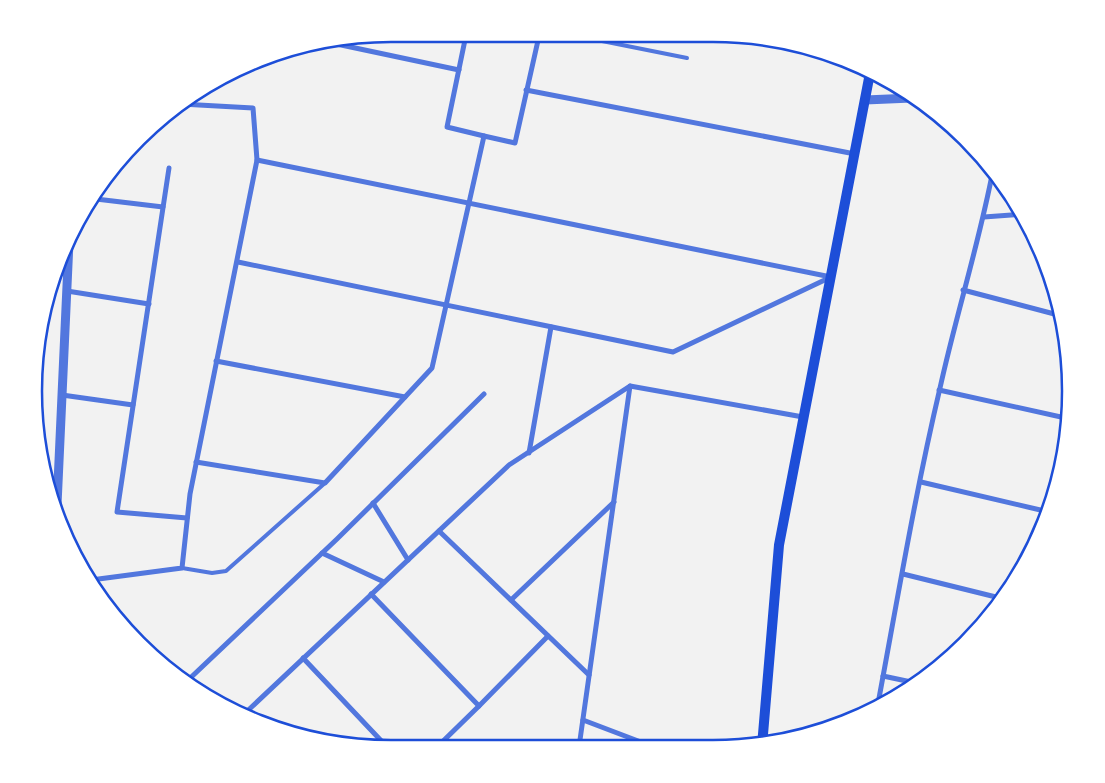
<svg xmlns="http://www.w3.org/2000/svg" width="1105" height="783" font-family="'Source Sans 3',sans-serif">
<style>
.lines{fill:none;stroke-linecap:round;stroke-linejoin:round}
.service{stroke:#5277de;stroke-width:4}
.minor{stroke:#5277de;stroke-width:5}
.tertiary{stroke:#5277de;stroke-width:9}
.secondary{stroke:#1d4ed8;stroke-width:10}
.rim{fill:none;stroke:#1d4ed8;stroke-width:2.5}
</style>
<rect width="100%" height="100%" fill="#f2f2f2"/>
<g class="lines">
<g class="service">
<path d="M582,37L687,58"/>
<path d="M182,568L212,573L226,571L325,483"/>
</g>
<g class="minor">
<path d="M466,35L447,127L484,136"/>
<path d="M327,42L459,70"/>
<path d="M526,90L855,154"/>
<path d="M181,104L253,108L257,160"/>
<path d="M169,168L117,512L187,518"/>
<path d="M96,199L163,207"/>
<path d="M984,217L1024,214"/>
<path d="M238,262L673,352L831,277"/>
<path d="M963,290L1062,316"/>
<path d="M67,291L149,304"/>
<path d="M216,361L405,397"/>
<path d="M939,390L1070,419"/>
<path d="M62,395L133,405"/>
<path d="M529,453L551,327"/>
<path d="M196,462L325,483L432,368L484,136L515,143L539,36"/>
<path d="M921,482L1049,512"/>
<path d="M373,503L408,560"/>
<path d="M439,531L589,675"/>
<path d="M322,553L384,582"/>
<path d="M903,574L1004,599"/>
<path d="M91,580L182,568L190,494L257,160L831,277"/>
<path d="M371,594L479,706L436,748"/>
<path d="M511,600L614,502"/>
<path d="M303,658L388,748"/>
<path d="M883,676L916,683"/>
<path d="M185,683L337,539L484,394"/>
<path d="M479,706L548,636"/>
<path d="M877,709C897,602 915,494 940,388C956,315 979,244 993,170"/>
<path d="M242,716L509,465L630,386L803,417"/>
<path d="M583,720L654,747"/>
<path d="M579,747L630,386"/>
</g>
<g class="tertiary">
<path d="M865,100L912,98"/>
<path d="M57,505L69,242"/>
</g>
<path class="secondary" d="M762,746L779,545L870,73"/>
</g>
<path d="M0 0H1105V783H0ZM391 42H713A349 349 0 0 1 1062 391V391A349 349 0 0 1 713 740H391A349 349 0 0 1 42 391V391A349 349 0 0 1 391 42Z" fill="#fff" fill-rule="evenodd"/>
<path class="rim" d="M391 42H713A349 349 0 0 1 1062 391V391A349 349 0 0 1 713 740H391A349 349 0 0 1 42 391V391A349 349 0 0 1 391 42Z"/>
</svg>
